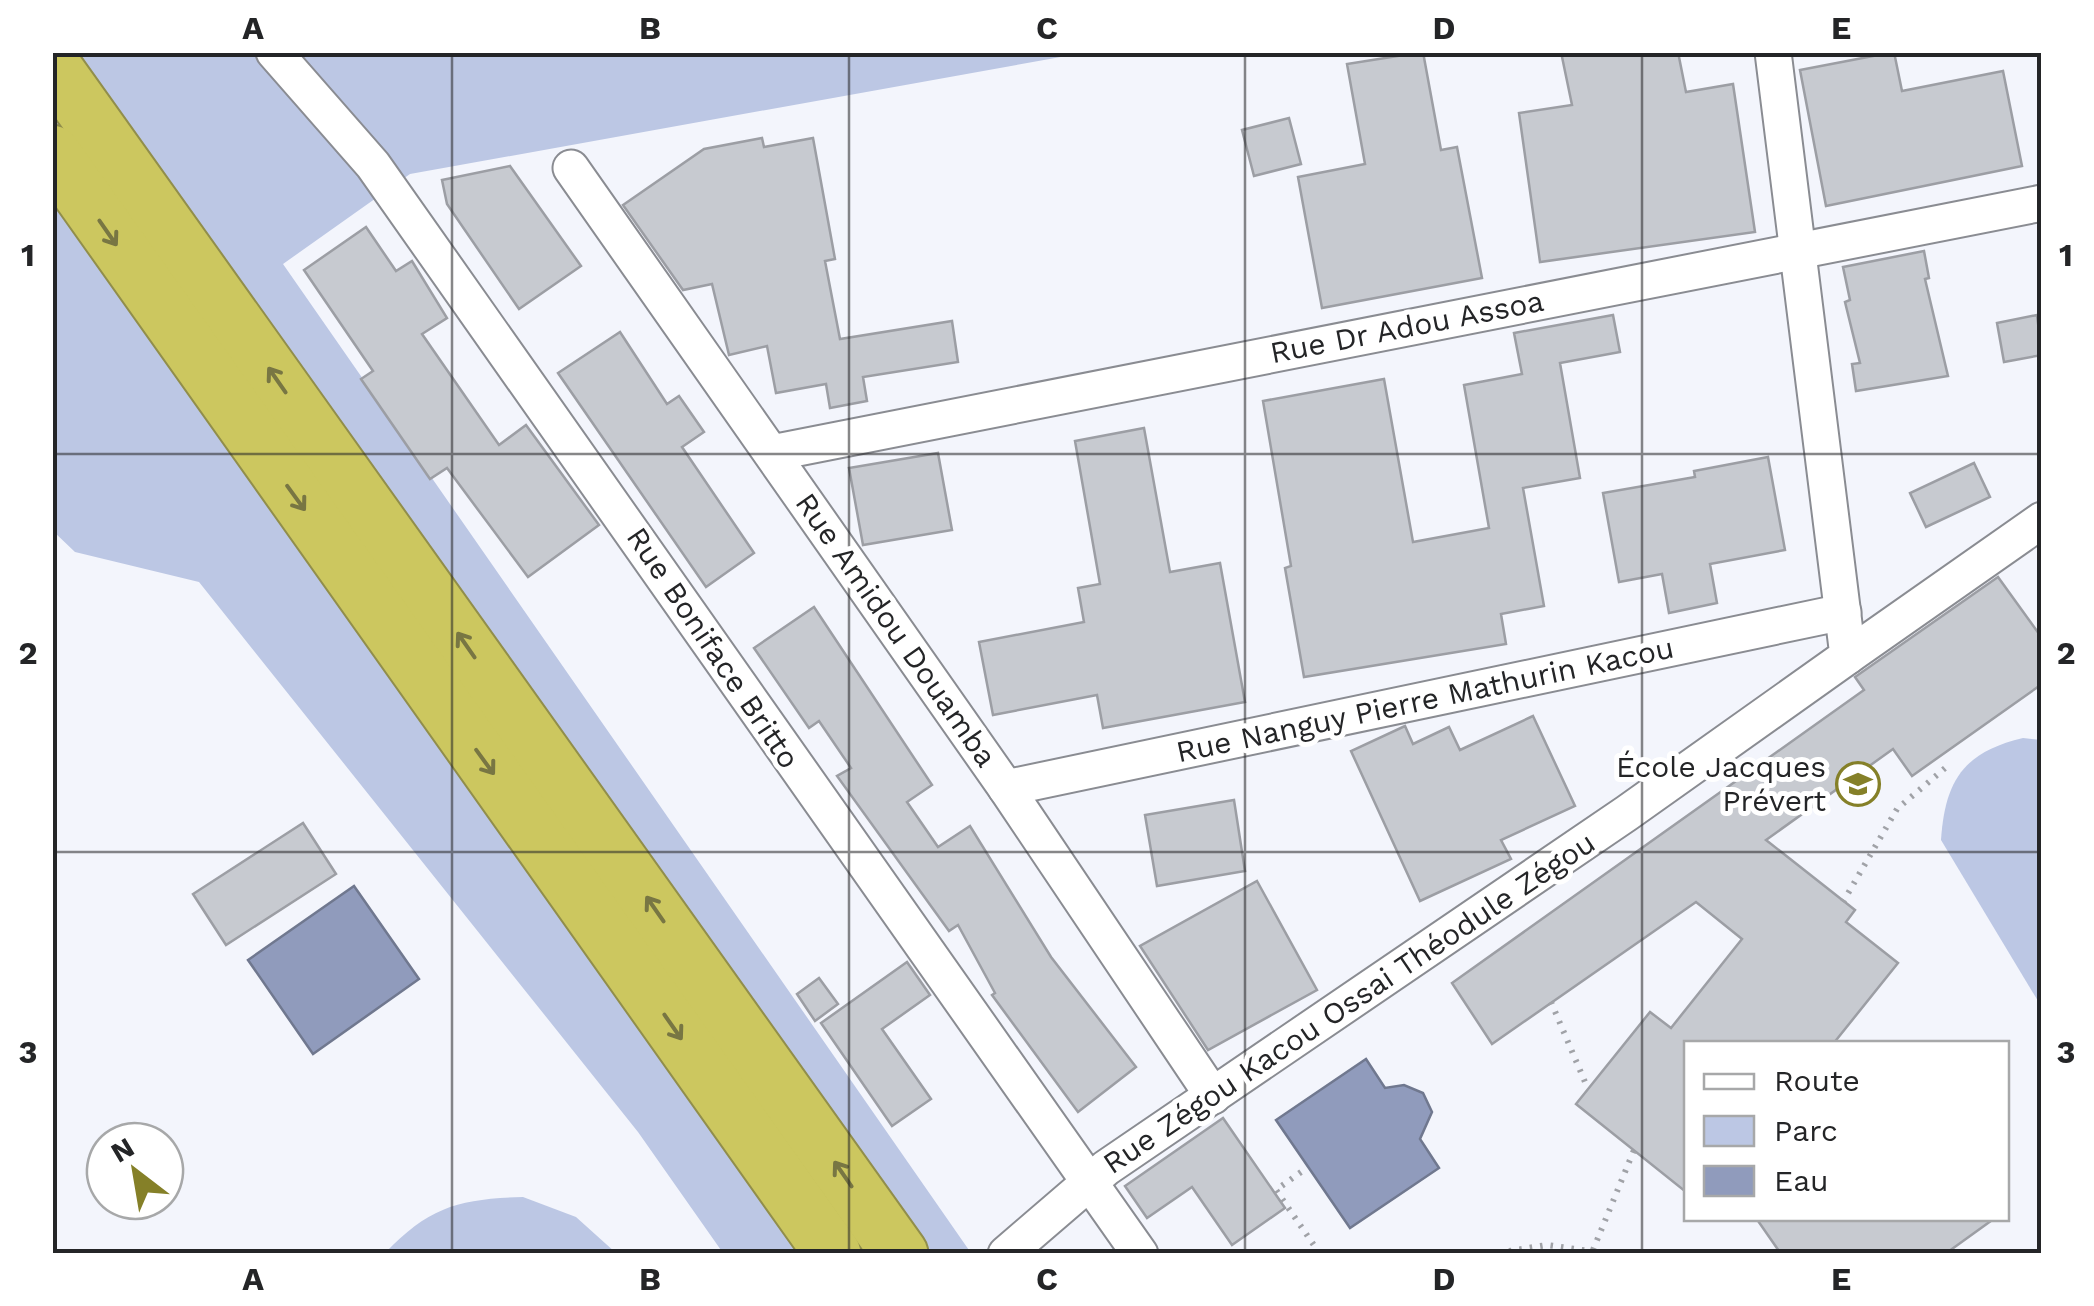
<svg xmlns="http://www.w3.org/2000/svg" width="2094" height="1306" font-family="'Work Sans',sans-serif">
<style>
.green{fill:#bcc7e4}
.water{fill:#909bbc;stroke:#70788f;stroke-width:2.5}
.building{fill:#c7cad0;stroke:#9c9ea4;stroke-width:2.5}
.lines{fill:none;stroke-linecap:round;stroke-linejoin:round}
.street-casing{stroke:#8a8c92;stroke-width:39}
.highway-casing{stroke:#918e4b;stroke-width:59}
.path{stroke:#a0a2a7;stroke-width:6;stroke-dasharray:2.5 8;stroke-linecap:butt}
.street{stroke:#fff;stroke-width:35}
.highway{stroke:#ccc75f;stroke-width:55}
.oneway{stroke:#787643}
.grid{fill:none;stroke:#242527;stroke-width:2.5;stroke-opacity:0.55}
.labels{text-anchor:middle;stroke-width:10;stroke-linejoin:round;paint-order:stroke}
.street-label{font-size:30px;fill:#242527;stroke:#fff}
.poi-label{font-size:30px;fill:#242527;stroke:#fff;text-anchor:end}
.neatline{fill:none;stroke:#242527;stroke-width:4}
.grid-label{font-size:32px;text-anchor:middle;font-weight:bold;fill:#242527}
</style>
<rect width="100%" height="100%" fill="#f3f5fc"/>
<g class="green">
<path d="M52,53H1083L410,174L283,264L971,1253H723L638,1132L199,582L75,552L53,531Z"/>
<path d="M2023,738L2041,740V1006L1941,840C1945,780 1964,752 2023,738Z"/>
<path d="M523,1197L576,1217L616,1253H385C430,1206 460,1199 523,1197Z"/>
</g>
<g class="water">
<path d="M354,886L419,979L313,1054L248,960Z"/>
<path d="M1366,1059L1385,1088L1404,1085L1423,1093L1432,1112L1420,1139L1439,1168L1350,1228L1276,1120Z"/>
</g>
<g class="building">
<path d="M1423,52L1441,150L1457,147L1482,278L1322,308L1298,177L1365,164L1347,64Z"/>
<path d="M1561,52H1678L1686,92L1733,84L1755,232L1540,262L1519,113L1572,105Z"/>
<path d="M1894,52L1902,91L2003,71L2022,166L1826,206L1800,70Z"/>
<path d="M1289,118L1301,164L1254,176L1242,130Z"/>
<path d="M762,138L764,147L813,138L835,259L825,261L840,339L952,321L958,362L863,377L867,401L830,408L826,384L776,393L767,346L729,355L712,284L683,290L623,205L704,149Z"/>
<path d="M510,166L581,266L519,309L447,204L442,180Z"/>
<path d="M366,227L396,271L412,261L447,318L422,334L499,445L526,425L599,525L528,577L447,468L430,479L361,379L373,371L304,270Z"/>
<path d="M1924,251L1929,278L1925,279L1948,376L1856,391L1852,364L1860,363L1845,302L1850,300L1843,267Z"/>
<path d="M1613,315L1620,352L1560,363L1580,478L1523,488L1544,606L1501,614L1506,644L1304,677L1285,568L1291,566L1263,401L1384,379L1413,542L1489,528L1464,385L1522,374L1514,333Z"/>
<path d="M2037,315L2042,355L2004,362L1997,323Z"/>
<path d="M620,332L667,404L679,396L704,432L682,447L754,553L706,587L558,373Z"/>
<path d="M1144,428L1170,572L1220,563L1245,702L1103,728L1097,695L993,715L979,642L1084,622L1078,588L1100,584L1075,441Z"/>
<path d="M938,453L952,530L863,545L849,468Z"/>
<path d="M1768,457L1785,550L1710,564L1717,603L1669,613L1662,574L1619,582L1603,493L1695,477L1694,471Z"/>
<path d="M1974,463L1990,497L1926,527L1910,493Z"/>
<path d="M1998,577L2042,638V684L1912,776L1893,749L1766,840L1855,910L1846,922L1898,963L1833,1044H1686V1192L1576,1104L1650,1012L1671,1028L1742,939L1696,902L1492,1044L1452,983L1864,690L1855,677Z"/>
<path d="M814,607L932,785L907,802L938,847L970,826L1051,957L1136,1067L1078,1112L992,995L995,993L958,925L949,931L837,776L851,768L819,721L809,728L754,648Z"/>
<path d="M1533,716L1575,806L1501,840L1511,859L1420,901L1351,751L1405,726L1413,744L1449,727L1460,750Z"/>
<path d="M1234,800L1245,871L1157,886L1145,815Z"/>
<path d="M303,823L336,874L226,945L193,894Z"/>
<path d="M1257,881L1317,990L1208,1050L1140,946Z"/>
<path d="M907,962L930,995L882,1029L931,1099L892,1126L821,1023Z"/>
<path d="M819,978L838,1004L815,1021L797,994Z"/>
<path d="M1223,1118L1285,1208L1232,1245L1192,1187L1147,1218L1125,1186Z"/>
<path d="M1756,1218H1995L1945,1254H1781Z"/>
</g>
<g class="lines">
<g class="street-casing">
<g id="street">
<path d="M274,52L373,165L1140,1254"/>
<path d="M571,168L1006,788L1213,1096"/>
<path d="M772,453L2042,203"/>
<path d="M1848,656L2042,520"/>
<path d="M1006,788L1843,612"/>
<path d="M1006,1254L1106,1168L1627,813L1848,656L1773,52"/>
</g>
</g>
<g class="highway-casing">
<g id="highway">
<path d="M52,65L900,1254"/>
<path d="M52,153L833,1254"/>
</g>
</g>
<g class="path">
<path d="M1843,902L1897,809L1951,763"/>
<path d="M1551,1002L1588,1089"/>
<path d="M1301,1172L1276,1190L1320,1254"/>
<path d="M1593,1250L1634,1150"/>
<path d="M1509,1251L1547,1245L1611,1254"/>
</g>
<use href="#street" class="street"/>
<use href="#highway" class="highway"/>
</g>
<defs><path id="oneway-shaft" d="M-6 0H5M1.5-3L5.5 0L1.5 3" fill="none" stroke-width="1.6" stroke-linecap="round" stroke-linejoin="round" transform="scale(2.5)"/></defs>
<g class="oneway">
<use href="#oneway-shaft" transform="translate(108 233) rotate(55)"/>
<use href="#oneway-shaft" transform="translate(277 380) rotate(-125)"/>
<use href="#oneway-shaft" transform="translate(296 498) rotate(54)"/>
<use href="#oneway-shaft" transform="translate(466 645) rotate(-125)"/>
<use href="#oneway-shaft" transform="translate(485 762) rotate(54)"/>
<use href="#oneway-shaft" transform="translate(655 909) rotate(-125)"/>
<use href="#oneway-shaft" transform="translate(673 1027) rotate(55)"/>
<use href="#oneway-shaft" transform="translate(843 1174) rotate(-125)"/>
</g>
<path class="grid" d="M452,52V1254M849,52V1254M1245,52V1254M1642,52V1254M52,454H2042M52,852H2042"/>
<defs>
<g id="school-ring" transform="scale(2.25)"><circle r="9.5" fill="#fff" stroke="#858028" stroke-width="1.5"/><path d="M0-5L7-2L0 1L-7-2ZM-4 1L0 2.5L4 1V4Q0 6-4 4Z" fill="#858028"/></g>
</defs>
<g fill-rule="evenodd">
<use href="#school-ring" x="1858" y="784"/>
</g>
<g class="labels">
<g class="street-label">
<text transform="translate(1407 327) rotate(-11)" y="10">Rue Dr Adou Assoa</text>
<text transform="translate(896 630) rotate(55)" y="10">Rue Amidou Douamba</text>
<text transform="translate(713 648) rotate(56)" y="10">Rue Boniface Britto</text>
<text transform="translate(1425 700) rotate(-12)" y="10">Rue Nanguy Pierre Mathurin Kacou</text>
<text transform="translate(1349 1003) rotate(-34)" y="10">Rue Zégou Kacou Ossai Théodule Zégou</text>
</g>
<g class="poi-label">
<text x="1826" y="777">École Jacques<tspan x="1826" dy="34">Prévert</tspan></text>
</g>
</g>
<rect width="2094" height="1306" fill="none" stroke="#ffffff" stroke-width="110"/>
<rect x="1684" y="1041" width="325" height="180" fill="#ffffff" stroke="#a7a8a9" stroke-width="2.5"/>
<rect x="1704" y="1074" width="50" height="15" fill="#ffffff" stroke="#a7a8a9" stroke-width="2.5"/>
<text x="1774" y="1091" font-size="30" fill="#242527">Route</text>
<rect x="1704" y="1116" width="50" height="30" fill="#bcc7e4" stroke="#a7a8a9" stroke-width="2.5"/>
<text x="1774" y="1141" font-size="30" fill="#242527">Parc</text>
<rect x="1704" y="1166" width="50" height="30" fill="#909bbc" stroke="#a7a8a9" stroke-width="2.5"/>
<text x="1774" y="1191" font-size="30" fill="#242527">Eau</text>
<g transform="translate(135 1171) rotate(329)"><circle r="48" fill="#ffffff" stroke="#a7a8a9" stroke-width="2.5"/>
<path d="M0-8L18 38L0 25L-18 38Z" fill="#858028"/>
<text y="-15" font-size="28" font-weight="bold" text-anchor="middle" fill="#242527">N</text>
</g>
<rect x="55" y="55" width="1984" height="1196" class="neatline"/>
<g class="grid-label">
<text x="253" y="39">A</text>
<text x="650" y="39">B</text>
<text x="1047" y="39">C</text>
<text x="1444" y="39">D</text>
<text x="1841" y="39">E</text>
<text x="28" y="266">1</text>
<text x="2066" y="266">1</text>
<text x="28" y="664">2</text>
<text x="2066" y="664">2</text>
<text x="28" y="1063">3</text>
<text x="2066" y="1063">3</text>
<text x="253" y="1290">A</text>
<text x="650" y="1290">B</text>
<text x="1047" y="1290">C</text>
<text x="1444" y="1290">D</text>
<text x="1841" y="1290">E</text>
</g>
</svg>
